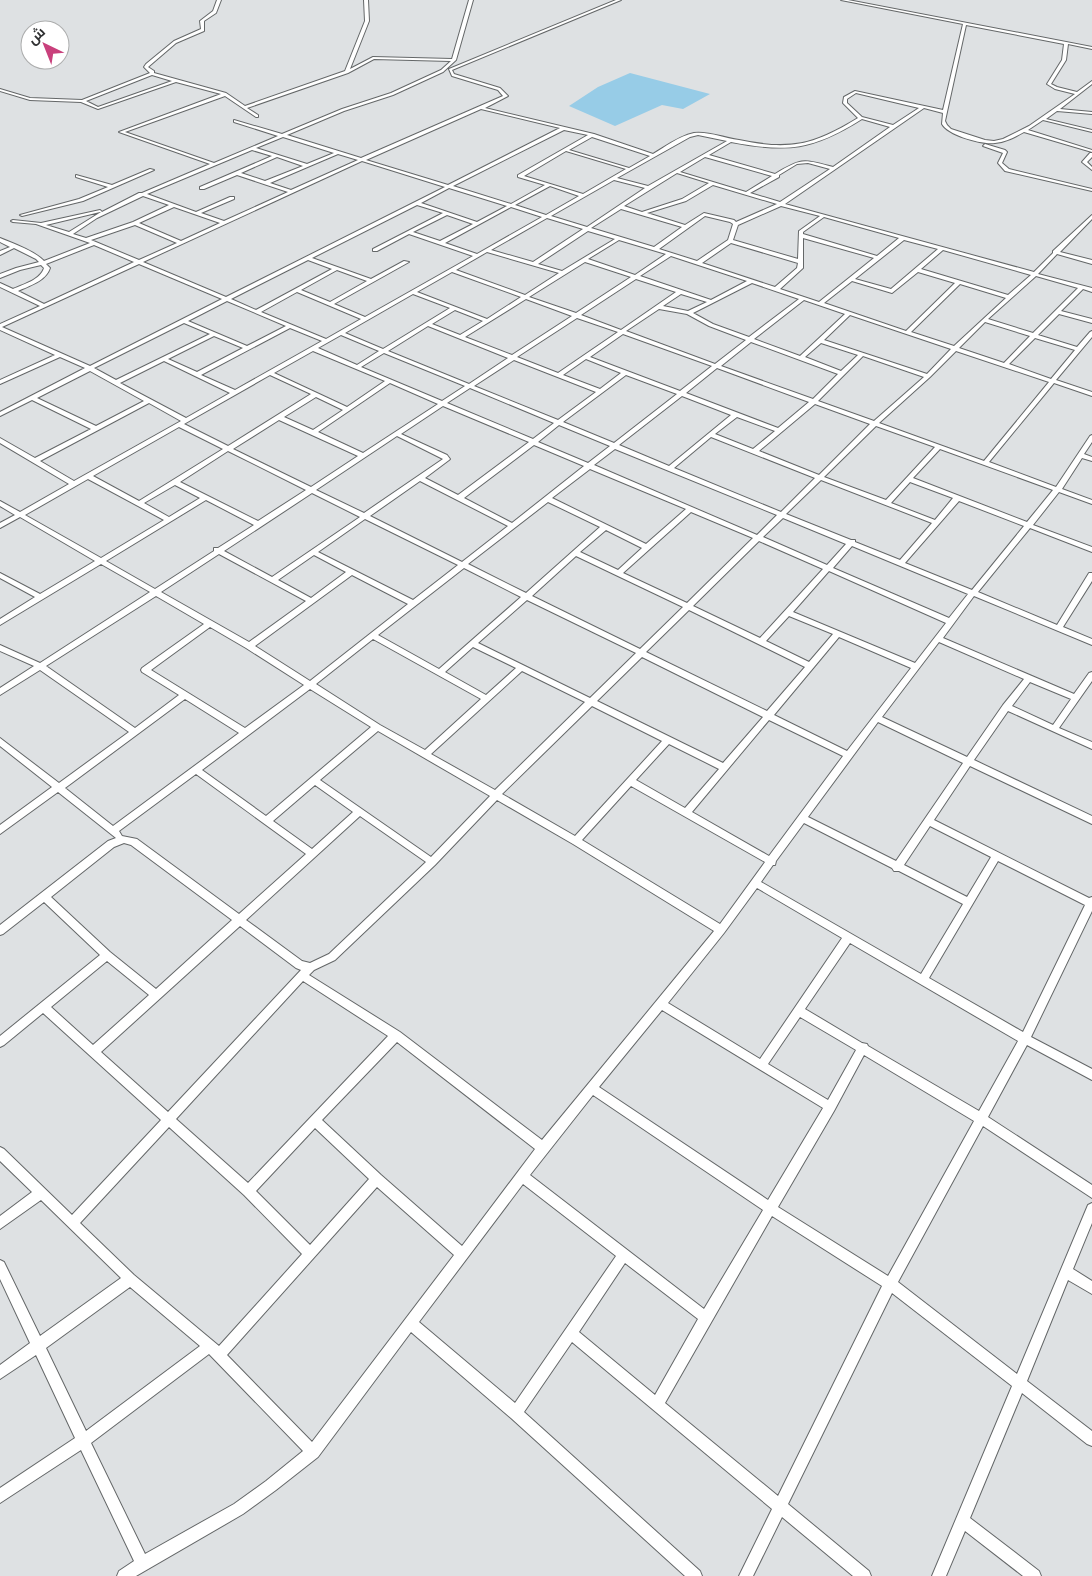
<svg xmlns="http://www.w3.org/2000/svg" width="1092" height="1576" font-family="'Alegreya Sans',Cairo,sans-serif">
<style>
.green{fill:#97cce7}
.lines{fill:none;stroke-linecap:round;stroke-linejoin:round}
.minor-casing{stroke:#646768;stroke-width:2}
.minor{fill:#fff;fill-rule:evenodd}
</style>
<rect width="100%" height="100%" fill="#dee1e3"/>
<path class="green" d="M630,73L710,94L683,109L662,105L615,126L569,106L598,87Z"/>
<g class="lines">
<g class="minor-casing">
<g id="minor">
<path d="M217,0H221L216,13L204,21V31L176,43L148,67L154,71V73L226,93L245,106L345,71L365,21L364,0H368L369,21L350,69L373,57L452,59L469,0H473L456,60L443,72L393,95L344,111L287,135L361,158L503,96L498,90L452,76L449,69L616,0H621L452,70L454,74L500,88L508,96L485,108L594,134L653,154C665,147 679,136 694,133C708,131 724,138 739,140C790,151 814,145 858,118L843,103L844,97L855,91L943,110L963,24L841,0H848L1092,47V49L1068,44L1066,60L1051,84L1057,87L1077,92L1092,81V84L1060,109L1092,112V114L1057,111L1046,119L1092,130V132L1043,120L1028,130L1092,150V152L1024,132C1015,137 1006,142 995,143C982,145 948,135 942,124L943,113L924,108L785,204L1034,272L1053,253V251L1092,215V219L1060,252L1092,260V264L1057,254L1038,274L1092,288V292L1083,289L1061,311L1092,319V323L1059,314L1038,335L1077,347L1090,332L1092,331V337L1056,380L1092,392V396L1054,383L989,462L1056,487L1090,436L1092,435V442L1084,454L1092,457V461L1082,458L1062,489L1092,500V504L1059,492L1033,525L1092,547V552L1030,528L978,592L1057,625L1089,573H1092V581L1063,627L1092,639V645L974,596L943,638L1074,694L1089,673L1092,672V681L1059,728L1092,742V749L1008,711L974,760L1092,816V824L970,766L934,820L1089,898L1092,897V911L1031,1037L1092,1069V1080L1027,1045L988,1117L1092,1185V1198L983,1126L898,1282L1017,1374L1088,1205L1092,1203V1223L1073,1269L1092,1281V1294L1068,1280L1027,1381L1092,1431V1446L1087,1444L1022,1393L970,1518L1039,1571L1041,1576H1023L965,1531L946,1576H932L1012,1386L892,1293L788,1504L869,1571L871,1576H853L782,1517L753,1576H739L772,1509L572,1342L524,1412L700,1571L702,1576H685L511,1418L411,1332L318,1457L276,1490L243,1514L136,1576H117L119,1571L134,1561L81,1450L0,1503V1488L75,1438L36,1355L0,1379V1365L30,1343L0,1279V1260L4,1262L40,1336L121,1278L41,1200L0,1229V1216L32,1192L0,1161V1147L4,1149L72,1215L161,1120L43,1013L4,1045L0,1047V1036L100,955L44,902L3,934L0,935V925L108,841L116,838L58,792L0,834V825L52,787L0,746V738L59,783L129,732L40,670L0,695V688L34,666L0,651V645L40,663L150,592L101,564L0,625V619L35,597L0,578V573L40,594L95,561L20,517L0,528V523L15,515L0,506V501L20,512L69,484L0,443V438L35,458L91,429L32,400L0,416V412L85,368L60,357L0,384V380L55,355L0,330V324L40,306L0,287V283L13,289C24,284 40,280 44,268L41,265L20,270L0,278V274L16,268L39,262L36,259L14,248L0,255V251L10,247L0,242V238C12,243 35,251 44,261L90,243L36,224L13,222L11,221L13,220L41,223L100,210L102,212L139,193H142L210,164L119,132L221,94L176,82L98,109L81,102L30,100L0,91V89L30,98L82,100L150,73L144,67L146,64L174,41L201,29L200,21L213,11ZM966,25L1064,44L1062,60L1047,84L1055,89L1075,94L1029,126L1003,139L994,141L985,140L951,129L947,125L945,121ZM374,59L451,61L441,70L391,93L342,109L282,134L234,120V122L278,136L214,163L125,132L225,96L256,117H258V115L247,108L348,73ZM152,75L172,81L98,107L86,101ZM856,93L919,108L893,125L862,117L847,103V99ZM481,109L560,128L448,185L366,160ZM862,119L890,127L833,167C802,159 802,158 775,174L709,155L731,142C788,153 813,150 862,119ZM564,130L588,135L518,175V177L545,185L511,204L453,186ZM698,135L727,141L648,186L617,178L690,137ZM283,137L334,153L307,164L256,148ZM592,137L650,156L629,168L569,150ZM252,150L272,156L200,187V189H204L237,175L288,192L224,221L201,213L234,199V197H230L196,212L147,194ZM566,151L626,169L583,194L524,176ZM338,154L358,160L291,190L270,183ZM277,157L303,166L265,181L241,173ZM705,157L772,176L746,192L680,172ZM362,161L445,187L226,297L143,262ZM808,163L830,169L780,202L750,193L779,177V175L797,164ZM677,173L709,183L682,199L642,212L624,206ZM614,180L645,188L587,227L551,216ZM713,185L777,204L736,222L734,220L704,213L685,225L647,213L686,201ZM550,186L579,196L546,215L515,205ZM449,188L507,206L477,222L421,203ZM143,196L169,205L133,222L86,238L73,234L97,218ZM417,205L443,213L373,249V251H377L409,234L473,256L365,317L334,304L409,262L404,261L371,279L312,258ZM781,206L820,216L799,231L798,259L733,240L738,225ZM174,207L220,223L181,241L139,223ZM511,207L542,217L477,254L445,243ZM621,209L682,227L654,247L591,228ZM101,212L69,232L46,225L100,212ZM447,215L473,224L440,241L413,232ZM705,216L730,222L733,224L728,240L697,261L659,249ZM824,217L899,238L877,256L803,234V232ZM547,218L583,229L533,262L491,250ZM135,225L177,243L139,260L91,240ZM588,231L615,239L562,271L538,264ZM803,238L874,258L819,302L780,289L803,268ZM619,240L666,254L635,275L588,259ZM904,240L938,249L891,289L855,279ZM731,243L798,263L797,268L775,287L702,263ZM94,245L134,262L44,304L18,291C29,286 46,281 50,268L46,264ZM943,250L1031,275L1008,295L921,269ZM487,252L559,273L525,295L456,270ZM671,256L747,281L711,300L640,276ZM308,260L332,269L256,310L231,299ZM585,262L631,277L576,313L529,297ZM139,264L222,299L90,366L2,327ZM337,270L367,281L330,302L301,290ZM452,272L521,297L487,319L417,292ZM918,272L955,283L906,331L824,303L852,281L892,293ZM1036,276L1078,288L1033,333L988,319ZM636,279L676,292L621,330L581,315ZM752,283L799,299L749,337L713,324L693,313ZM960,284L1006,298L954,346L911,332ZM297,292L361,319L326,339L261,312ZM413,294L450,308L383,349L345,333ZM681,294L707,302L688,311L663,306ZM526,299L572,316L512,355L465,337ZM804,300L845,314L800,356L754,339ZM227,301L286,326L247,346L188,321ZM659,309L687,314L709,326L746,340L715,364L626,331ZM455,310L483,321L460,335L432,324ZM850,315L951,349L927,374L824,340ZM577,318L618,332L558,373L517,357ZM985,322L1030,336L1004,363L959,348ZM184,323L210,334L116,380L94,368ZM428,326L508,358L469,384L388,351ZM290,328L322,341L235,390L201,375ZM623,334L712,366L680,391L590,357ZM341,335L379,351L357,365L318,348ZM214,336L243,348L197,372L168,359ZM1035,338L1075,350L1051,379L1009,364ZM751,342L838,374L813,399L721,366ZM821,343L858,355L841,371L805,357ZM313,351L385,381L347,407L274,373ZM956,351L1049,382L984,461L879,423L930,377ZM384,353L465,386L442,401L361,367ZM863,356L924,377L874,421L818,401ZM586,359L621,373L600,389L563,375ZM514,360L596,392L558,420L474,386ZM164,361L230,393L186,418L120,383ZM717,368L809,402L778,428L686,393ZM90,371L144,401L96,426L37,398ZM270,375L311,394L228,446L184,424ZM626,375L677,394L614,443L563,422ZM390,383L438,404L363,453L318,432ZM470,388L554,423L533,439L447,403ZM682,396L731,415L669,466L619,445ZM316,397L343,410L313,430L284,417ZM149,403L181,421L74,481L40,461ZM815,404L870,424L819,475L759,451ZM443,406L529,442L458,495L425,478L449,460L450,459L447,455L401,434ZM737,417L775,431L753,449L715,434ZM279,420L358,456L311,487L233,449ZM559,425L610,446L588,463L538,442ZM876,426L935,447L886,500L824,477ZM179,427L223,449L139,501L93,476ZM397,436L443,459L364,513L316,490ZM711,437L815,478L781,512L674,468ZM534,445L584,466L512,523L464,498ZM615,449L777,515L757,535L594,465ZM940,449L1053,490L1027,522L913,478ZM228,451L306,490L258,521L180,482ZM590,469L686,509L646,544L552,498ZM88,479L164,520L101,558L25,515ZM821,480L932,523L900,560L855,542V540H851L786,514ZM420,481L508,526L462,562L370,516ZM910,482L953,498L935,520L891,503ZM175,485L200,498L169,517L144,503ZM312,493L360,517L272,577L224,551ZM206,500L254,525L218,548H214V551L155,589L106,561ZM959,501L1024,526L972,590L905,563ZM548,502L600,527L526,593L468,564ZM691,512L753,538L687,603L623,573ZM783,518L846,544L827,565L763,537ZM365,519L458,565L413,600L318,552ZM606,530L642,548L618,570L580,552ZM759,541L823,569L760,638L693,606ZM852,546L968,594L949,618L833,568ZM219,554L306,601L249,642L161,592ZM314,555L346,572L311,598L278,580ZM576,556L683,607L640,649L532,596ZM464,568L521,597L439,669L378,635ZM829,571L946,623L915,663L793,612ZM352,575L408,604L310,681L255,646ZM156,596L204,624L142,668L141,670L142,672L179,695L135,728L46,666ZM527,600L636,653L590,698L478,643ZM689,610L805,667L767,711L646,652ZM789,616L833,634L809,662L766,641ZM210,627L246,648L304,685L245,728L151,670ZM839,637L911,668L847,751L774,715ZM373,639L481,699L425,750L380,725L316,684ZM939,642L1024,679L1003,705L967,757L882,717ZM473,647L516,668L486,695L445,672ZM642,657L763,717L723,763L597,701ZM522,671L585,702L495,790L431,754ZM1030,682L1071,699L1053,725L1012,706ZM310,689L371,727L266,816L202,770ZM185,699L239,733L113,826L65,788ZM592,706L662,741L575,836L502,794ZM769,720L843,756L769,856L692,812ZM878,722L963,763L896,861L808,817ZM378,731L490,796L431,857L320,780ZM669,744L719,769L685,808L636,780ZM196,774L306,854L239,914L137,839L122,836L119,831ZM315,785L353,812L312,849L273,821ZM631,786L765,862L720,924L582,840ZM497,800L573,844L714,931L542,1140L400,1032L309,975L314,970L335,960L435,865ZM360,816L426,862L329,954L310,963L302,961L246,920ZM804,823L892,868L894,871H899L963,904L921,974L761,882L773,865H775L776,861ZM930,826L991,857L967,897L904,865ZM124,843L131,845L232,920L156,989L110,952L51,897L114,847ZM998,861L1085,905L1023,1032L929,978ZM757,888L842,938L760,1059L668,1003L724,933ZM240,926L296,968L301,970L168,1112L101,1052ZM850,943L1018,1041L979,1111L868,1046L867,1044L862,1043L805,1009ZM107,961L149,995L93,1045L51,1007ZM303,981L388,1036L248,1183L176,1119ZM662,1010L823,1108L768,1200L599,1087ZM800,1017L856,1050L828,1100L768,1064ZM397,1042L535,1149L462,1246L381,1175L322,1120ZM864,1055L974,1121L888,1276L778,1207L834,1111ZM593,1095L763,1210L704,1309L530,1175ZM169,1127L244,1195L302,1254L219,1346L134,1275L80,1223ZM315,1128L369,1179L310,1245L256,1191ZM523,1184L616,1256L515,1403L419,1322ZM377,1187L454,1255L312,1442L227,1355ZM772,1216L882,1286L778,1496L665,1403ZM625,1263L698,1319L655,1395L579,1332ZM130,1287L200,1346L86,1431L46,1348ZM209,1354L303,1451L266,1481L234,1504L145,1554L91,1443Z"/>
<path d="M985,144L1005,150L1007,152L1002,163L1009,169L1092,189V191L1005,171L998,163L1003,153L983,146Z"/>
<path d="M1090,153H1092V157L1087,162L1092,167V170L1082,162Z"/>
<path d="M150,169L154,170L83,201L22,216L20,215L79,199L108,187L76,177V175L112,185Z"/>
</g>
</g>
<use href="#minor" class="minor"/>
</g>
<g transform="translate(45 45) rotate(317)"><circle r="24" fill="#ffffff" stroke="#acadad"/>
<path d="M0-4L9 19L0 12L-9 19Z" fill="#c9407c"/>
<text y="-8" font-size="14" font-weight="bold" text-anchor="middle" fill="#303132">ش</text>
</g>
</svg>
